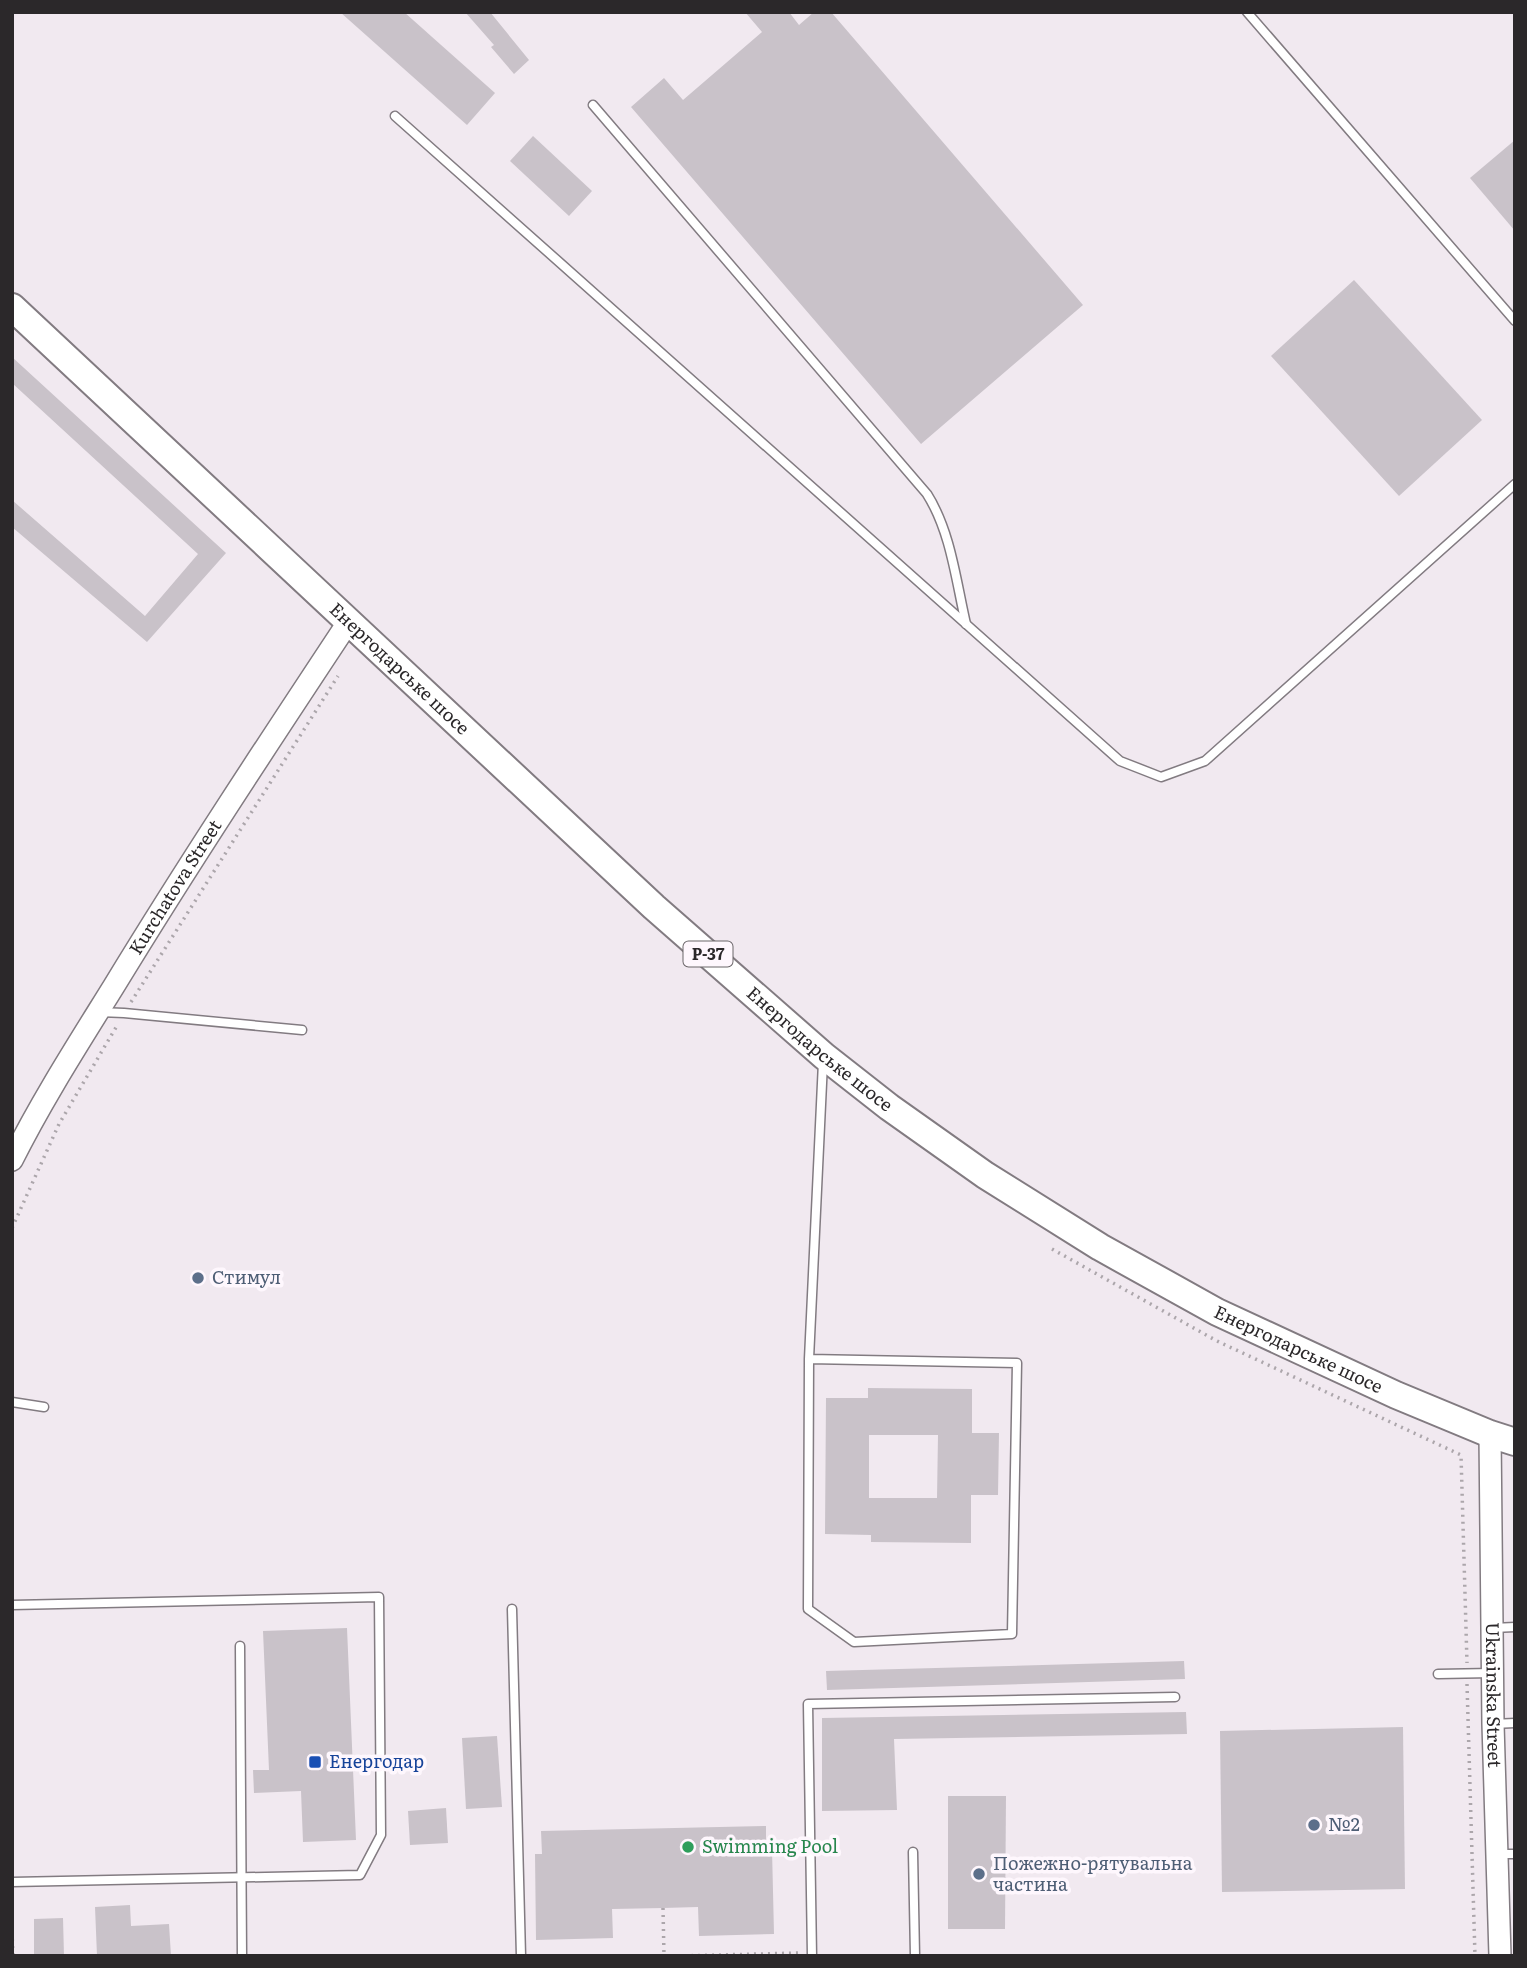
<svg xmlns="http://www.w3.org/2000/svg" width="1527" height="1968" font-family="Literata,serif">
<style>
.building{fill:#c9c2c9;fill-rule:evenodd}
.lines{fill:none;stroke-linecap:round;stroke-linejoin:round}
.service-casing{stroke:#827b81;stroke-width:11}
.tertiary-casing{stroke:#827b81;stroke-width:24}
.primary-casing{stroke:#827b81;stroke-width:30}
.path{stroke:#aca6ab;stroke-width:3.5;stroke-dasharray:2 5;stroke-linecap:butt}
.service{stroke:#fff;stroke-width:8}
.tertiary{stroke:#fff;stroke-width:21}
.primary{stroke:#fff;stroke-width:26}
.service-dot{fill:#5c6f8a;stroke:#fef7fd;stroke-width:2.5}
.transit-dot{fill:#1a4fb4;stroke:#fef7fd;stroke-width:2.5}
.leisure-dot{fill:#2e9e5b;stroke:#fef7fd;stroke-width:2.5}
.labels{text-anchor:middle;stroke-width:7;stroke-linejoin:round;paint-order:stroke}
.shield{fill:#fef7fd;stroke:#6a6669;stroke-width:2}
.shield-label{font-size:16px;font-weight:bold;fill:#2b282a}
.street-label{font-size:18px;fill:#2b282a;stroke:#fef7fd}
.service-label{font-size:18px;fill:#4e5e75;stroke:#fef7fd;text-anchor:start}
.transit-label{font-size:18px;fill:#164399;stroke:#fef7fd;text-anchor:start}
.leisure-label{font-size:18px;fill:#27864d;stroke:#fef7fd;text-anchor:start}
</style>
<rect width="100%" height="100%" fill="#f1e9f0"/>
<g class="building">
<path d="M340,12H404L495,93L467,125Z"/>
<path d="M465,12H490L529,60L514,74L491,47L494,45Z"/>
<path d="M745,12H789L799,25L814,12H831L1083,305L921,444L631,107L664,78L683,100L762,32Z"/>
<path d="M533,136L592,191L569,216L510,161Z"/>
<path d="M1515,140V231L1470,178Z"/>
<path d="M1354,280L1482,420L1399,496L1271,356Z"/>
<path d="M12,357L226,553L147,642L12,527V500L145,616L198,554L12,383Z"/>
<path d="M868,1388L972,1389V1433H999L998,1495H971V1543L871,1542V1535L825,1534L826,1398H868ZM869,1435H938L937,1498H869Z"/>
<path d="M347,1628L356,1840L303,1842L301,1791L254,1793L253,1770H269L263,1631Z"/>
<path d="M1184,1661L1185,1679L827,1690L826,1671Z"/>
<path d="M1186,1712L1187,1734L894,1739L897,1810L822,1811V1718Z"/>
<path d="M1403,1727L1405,1889L1222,1892L1220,1731Z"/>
<path d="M497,1736L502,1807L466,1809L462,1738Z"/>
<path d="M948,1796H1006L1005,1929H948Z"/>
<path d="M446,1808L448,1843L410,1845L408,1811Z"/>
<path d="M766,1826V1849H772L774,1934L699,1936L698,1907L663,1908L612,1909L613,1938L536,1940L535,1854H542L541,1831Z"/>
<path d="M130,1905L131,1926L169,1924L171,1956H97L95,1907Z"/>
<path d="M63,1918L64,1956H34V1919Z"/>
</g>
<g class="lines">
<g class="service-casing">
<g id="service">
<path d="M1247,12L1515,321"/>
<path d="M593,105L927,494C951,532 956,581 966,624"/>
<path d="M395,116L1120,761L1161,777L1205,761L1515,484"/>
<path d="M99,1012L124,1013L302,1030"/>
<path d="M809,1359L1017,1363L1012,1634L854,1642L808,1609L809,1359L823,1062"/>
<path d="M12,1402L44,1407"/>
<path d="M12,1605L379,1597L381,1835L360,1875L12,1882"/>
<path d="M512,1609L521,1956"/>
<path d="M1493,1628L1515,1627"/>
<path d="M240,1646L242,1956"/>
<path d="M1438,1674L1492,1673"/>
<path d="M1493,1724L1515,1723"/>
<path d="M913,1852L915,1956"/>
<path d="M1497,1854H1515"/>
<path d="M812,1956L808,1704L1175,1697"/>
</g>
</g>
<g class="tertiary-casing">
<g id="tertiary">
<path id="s1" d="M12,1160C42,1100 78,1044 114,986C189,863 269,742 349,621"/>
<path id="s2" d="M1490,1434L1493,1724L1500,1956"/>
</g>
</g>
<g class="primary-casing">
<g id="primary">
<path id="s3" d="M12,307L654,907L824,1056L889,1107L985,1175L1100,1247L1217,1312L1396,1395L1490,1434L1515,1442"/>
</g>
</g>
<g class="path">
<path d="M131,1002L338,676"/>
<path d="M12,1228L59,1124L118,1024"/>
<path d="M1052,1249L1217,1341L1461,1455L1467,1663"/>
<path d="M1467,1684L1475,1956"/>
<path d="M663,1908L664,1956"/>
<path d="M12,1932L13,1956"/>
<path d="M677,1956L799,1953"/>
</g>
<use href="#service" class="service"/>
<use href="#tertiary" class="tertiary"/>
<use href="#primary" class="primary"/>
</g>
<g class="service-dot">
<circle cx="198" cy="1278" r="7"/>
<circle cx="1314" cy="1825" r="7"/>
<circle cx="979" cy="1874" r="7"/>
</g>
<rect class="transit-dot" x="308" y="1755" width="14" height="14" rx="3.5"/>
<circle class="leisure-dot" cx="688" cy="1847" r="7"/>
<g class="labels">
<rect class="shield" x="683.5" y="941.5" width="49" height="25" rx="5"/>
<g class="shield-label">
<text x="708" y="960">Р-37</text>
</g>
<g class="street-label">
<text dy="6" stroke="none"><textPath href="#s3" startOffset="530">Енергодарське шосе</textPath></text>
<text dy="6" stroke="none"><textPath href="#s1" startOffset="318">Kurchatova Street</textPath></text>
<text dy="6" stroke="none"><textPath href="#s3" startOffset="1097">Енергодарське шосе</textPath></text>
<text dy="6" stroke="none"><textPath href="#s3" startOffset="1664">Енергодарське шосе</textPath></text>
<text dy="6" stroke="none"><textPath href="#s2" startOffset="261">Ukrainska Street</textPath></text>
</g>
<g class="service-label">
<text x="212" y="1284">Стимул</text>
<text x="1328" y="1831">№2</text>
<text x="993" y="1870">Пожежно-рятувальна<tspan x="993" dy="21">частина</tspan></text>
</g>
<g class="transit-label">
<text x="329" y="1768">Енергодар</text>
</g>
<g class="leisure-label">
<text x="702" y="1853">Swimming Pool</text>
</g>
</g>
<rect width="1527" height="1968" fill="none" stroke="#2b282a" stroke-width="28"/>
</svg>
